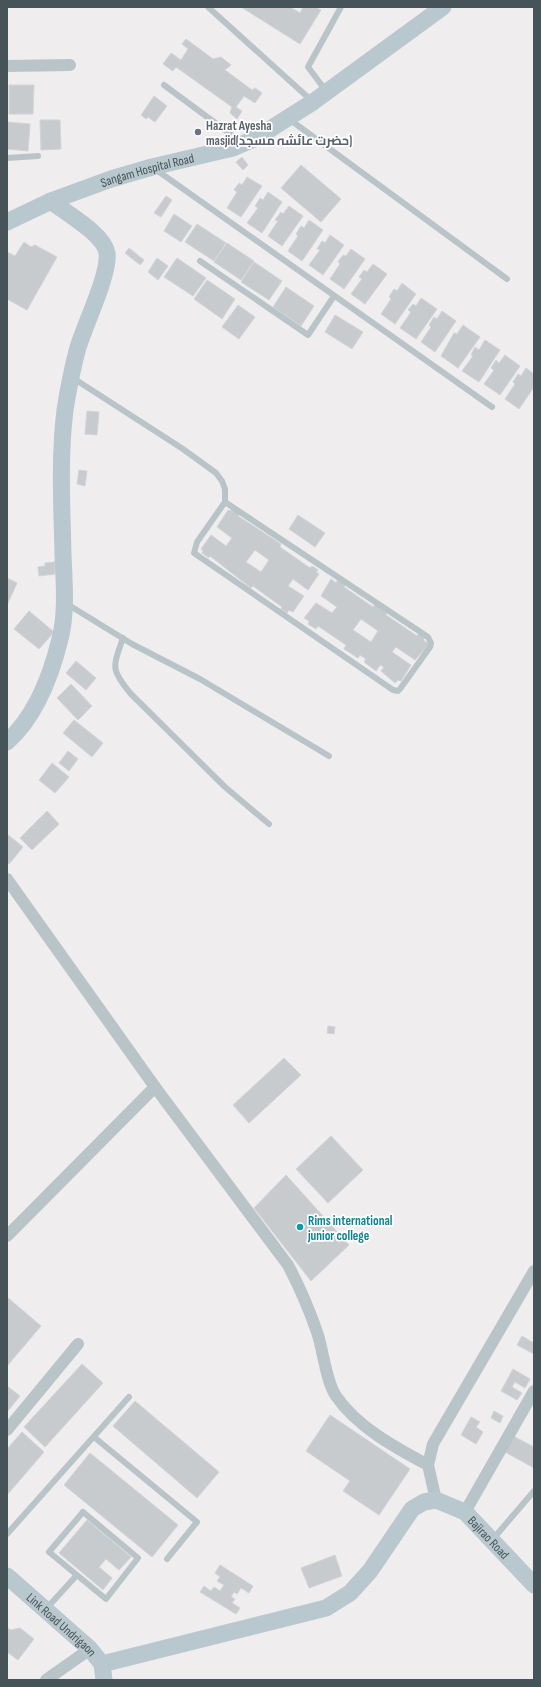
<svg xmlns="http://www.w3.org/2000/svg" width="541" height="1687" font-family="'Sofia Sans Condensed',Cairo,sans-serif">
<style>
.building{fill:#c7cbce;stroke:#d1d4d8;fill-rule:evenodd}
.lines{fill:none;stroke-linecap:round;stroke-linejoin:round}
.lane{stroke:#b9c4c9;stroke-width:6}
.street{stroke:#b9c4c9;stroke-width:12}
.secondary{stroke:#b9c7ce;stroke-width:17}
.worship-dot{fill:#6b7280;stroke:#fff;stroke-width:1.5}
.culture-dot{fill:#0f9aa8;stroke:#fff;stroke-width:1.5}
.labels{text-anchor:middle;stroke-width:3.5;stroke-linejoin:round;paint-order:stroke}
.worship-label{font-size:13px;font-weight:bold;fill:#5b616d;stroke:#fff;text-anchor:start}
.street-label{font-size:13px;fill:#465459;stroke:#fff}
.culture-label{font-size:13px;font-weight:bold;fill:#0d838f;stroke:#fff;text-anchor:start}
</style>
<rect width="100%" height="100%" fill="#efeded"/>
<g class="building">
<path d="M241,7H290L300,13L303,7H315L321,10L300,44Z"/>
<path d="M186,39L213,59L221,57L231,65L225,70L252,90L255,88L262,93L255,103L244,96L236,107L242,111L237,119L230,113L232,107L176,67L173,71L163,64L171,53L181,60L188,49L182,44Z"/>
<path d="M9,85H34L33,114H9Z"/>
<path d="M154,96L167,106L155,122L148,117L146,119L141,115Z"/>
<path d="M40,120H60L61,149L41,150Z"/>
<path d="M7,122L30,124L28,151L7,149Z"/>
<path d="M242,157L248,165L243,170L236,162Z"/>
<path d="M301,165L341,199L321,222L281,188Z"/>
<path d="M247,177L262,186L241,217L227,208L237,192L234,190L239,183L242,185Z"/>
<path d="M268,192L282,202L262,233L247,223L258,208L255,206L260,198L263,200Z"/>
<path d="M166,196L172,200L161,217L154,213Z"/>
<path d="M289,206L303,216L282,246L268,236L278,221L275,220L281,212L283,214Z"/>
<path d="M174,214L192,226L181,242L164,231Z"/>
<path d="M309,220L323,230L302,261L288,251L298,236L296,234L301,226L304,228Z"/>
<path d="M197,224L226,243L214,261L185,242Z"/>
<path d="M330,235L344,245L323,275L309,265L320,250L317,249L322,241L325,243Z"/>
<path d="M24,242L31,247L35,245L57,257L27,310L7,299V252L15,256Z"/>
<path d="M227,243L254,261L241,280L214,262Z"/>
<path d="M129,248L144,260L140,265L125,253Z"/>
<path d="M351,249L365,259L344,289L330,279L340,264L338,262L343,255L346,256Z"/>
<path d="M157,258L168,266L158,280L148,272Z"/>
<path d="M177,258L206,278L193,296L164,277Z"/>
<path d="M254,262L282,281L269,300L241,282Z"/>
<path d="M373,264L387,274L365,304L351,294L362,279L359,277L364,270L367,272Z"/>
<path d="M207,280L235,299L222,319L194,299Z"/>
<path d="M402,283L416,294L395,324L381,314L391,299L389,297L394,289L397,291Z"/>
<path d="M286,287L314,306L301,326L273,307Z"/>
<path d="M421,298L437,309L416,339L400,328L411,312L408,310L413,304L416,306Z"/>
<path d="M238,305L255,317L239,339L222,327Z"/>
<path d="M442,311L456,321L435,352L421,342L431,327L429,325L434,317L437,319Z"/>
<path d="M335,315L363,332L352,349L325,332Z"/>
<path d="M463,325L480,337L458,368L441,356L454,333L457,334Z"/>
<path d="M485,340L500,350L479,382L462,371L473,356L471,355L475,347L479,350Z"/>
<path d="M505,355L520,366L500,395L484,384L494,370L491,368L496,360L499,363Z"/>
<path d="M526,368L534,374V387L519,409L505,399L515,384L513,382L518,374L521,376Z"/>
<path d="M87,411L99,412L97,435L85,434Z"/>
<path d="M79,470L87,471L85,486L77,484Z"/>
<path d="M232,508L240,514L238,516L281,544L280,547L310,568L312,566L318,570L316,572L319,574L308,590L293,579L288,586L304,596L293,612L289,610L287,613L281,609L282,607L253,586L251,588L210,556L209,558L202,553L203,551L201,549L211,535L226,546L232,538L217,527L228,510L230,511ZM255,550L269,560L261,572L246,562Z"/>
<path d="M298,515L325,533L315,547L289,529Z"/>
<path d="M55,562V574L39,576L38,567L45,566V563Z"/>
<path d="M7,578L17,583L7,605Z"/>
<path d="M331,579L336,583L338,579L346,584L344,587L373,607L375,604L387,613L386,615L417,636L419,633L425,638L423,640L429,644L415,660L396,647L392,652L411,665L401,681L398,680L395,683L381,671L384,667L380,665L376,671L364,662L366,659L360,655L358,658L344,649L346,645L318,626L316,629L308,624L309,621L304,618L316,603L332,613L337,607L321,596ZM361,619L378,631L371,642L353,630Z"/>
<path d="M29,611L54,632L39,649L14,629Z"/>
<path d="M76,661L96,678L86,690L66,673Z"/>
<path d="M71,684L92,706L78,720L57,698Z"/>
<path d="M74,720L103,743L92,757L63,733Z"/>
<path d="M68,751L78,759L69,771L59,763Z"/>
<path d="M52,763L69,777L55,793L39,780Z"/>
<path d="M47,811L59,824L32,850L20,838Z"/>
<path d="M7,834L23,847L9,864L7,862Z"/>
<path d="M328,1026L335,1027L334,1034L327,1033Z"/>
<path d="M284,1058L301,1075L249,1123L233,1105Z"/>
<path d="M331,1136L363,1170L328,1203L296,1169Z"/>
<path d="M286,1175L349,1245L311,1281L254,1208Z"/>
<path d="M7,1297L41,1326L7,1366Z"/>
<path d="M522,1336L534,1343V1354L517,1345Z"/>
<path d="M82,1364L103,1383L45,1447L24,1427Z"/>
<path d="M513,1369L530,1379L525,1388L515,1382L512,1387L522,1393L517,1400L501,1391Z"/>
<path d="M7,1386L20,1396L7,1412Z"/>
<path d="M135,1401L219,1472L197,1498L113,1426Z"/>
<path d="M494,1411L503,1416L500,1423L491,1418Z"/>
<path d="M330,1415L410,1469L379,1515L343,1491L350,1481L306,1451Z"/>
<path d="M471,1417L480,1422L476,1427L483,1432L476,1444L461,1435Z"/>
<path d="M22,1432L44,1452L7,1495V1449Z"/>
<path d="M513,1436L534,1447V1468L505,1452Z"/>
<path d="M90,1453L178,1525L152,1557L64,1485Z"/>
<path d="M87,1520L131,1557L119,1570L106,1559L99,1567L112,1578L103,1590L59,1553Z"/>
<path d="M335,1555L342,1576L309,1588L301,1568Z"/>
<path d="M220,1565L253,1586L249,1593L241,1588L237,1594L234,1592L231,1597L235,1599L232,1603L240,1608L236,1614L200,1592L204,1586L211,1591L214,1587L220,1591L224,1585L217,1581L220,1577L215,1573Z"/>
<path d="M7,1628L11,1630L20,1628L34,1639L18,1660L7,1652Z"/>
</g>
<g class="lines">
<g class="lane">
<path d="M208,7L312,101"/>
<path d="M164,85L241,142"/>
<path d="M326,91L308,67L341,7"/>
<path d="M289,119L507,279"/>
<path d="M7,158L38,156"/>
<path d="M155,169L492,407"/>
<path d="M200,261L308,335L334,296"/>
<path d="M73,378L183,449L216,473L222,481L225,489V502L428,637L431,643L430,647L400,689L398,691L393,690L194,553L197,542L225,502"/>
<path d="M67,604L132,644L200,679L329,756"/>
<path d="M123,638C113,667 110,669 131,694L225,787L269,824"/>
<path d="M94,1437L197,1522L167,1559"/>
<path d="M83,1512L138,1558L106,1599L49,1552Z"/>
<path d="M7,1534L129,1397"/>
<path d="M493,1539L534,1491"/>
<path d="M46,1609L76,1576"/>
</g>
<g class="street">
<path d="M7,66L70,65"/>
<path d="M7,879L155,1087L288,1265C299,1286 309,1309 317,1332C323,1349 326,1382 336,1396C357,1427 396,1448 428,1465"/>
<path d="M7,1236L155,1087"/>
<path d="M7,1430L78,1344"/>
<path d="M436,1500L428,1465L433,1444L534,1271"/>
<path d="M465,1512L534,1391"/>
<path d="M46,1680L90,1649"/>
</g>
<g class="secondary">
<path id="s1" d="M7,222L51,201L111,179L152,167L233,148L256,138L313,102L443,7"/>
<path d="M7,742C36,716 51,676 60,639C67,612 64,582 63,555C62,507 59,458 65,410C68,391 72,370 77,351C83,328 110,274 107,253C104,234 66,213 51,201"/>
<path id="s2" d="M7,1576L90,1649L102,1664L104,1680"/>
<path id="s3" d="M102,1664L326,1608L350,1593L370,1571L412,1509L424,1502L436,1500L465,1512L534,1585"/>
</g>
</g>
<circle class="worship-dot" cx="198" cy="132" r="4"/>
<circle class="culture-dot" cx="300" cy="1227" r="4"/>
<g class="labels">
<g class="worship-label">
<text x="206" y="130">Hazrat Ayesha<tspan x="206" dy="15">masjid(حضرت عائشہ مسجد)</tspan></text>
</g>
<g class="street-label">
<text dy="5" stroke="none"><textPath href="#s1" startOffset="150">Sangam Hospital Road</textPath></text>
<text dy="5" stroke="none"><textPath href="#s3" startOffset="456">Bajirao Road</textPath></text>
<text dy="5" stroke="none"><textPath href="#s2" startOffset="73">Link Road Undrigaon</textPath></text>
</g>
<g class="culture-label">
<text x="308" y="1225">Rims international<tspan x="308" dy="15">junior college</tspan></text>
</g>
</g>
<rect width="541" height="1687" fill="none" stroke="#465459" stroke-width="16"/>
</svg>
